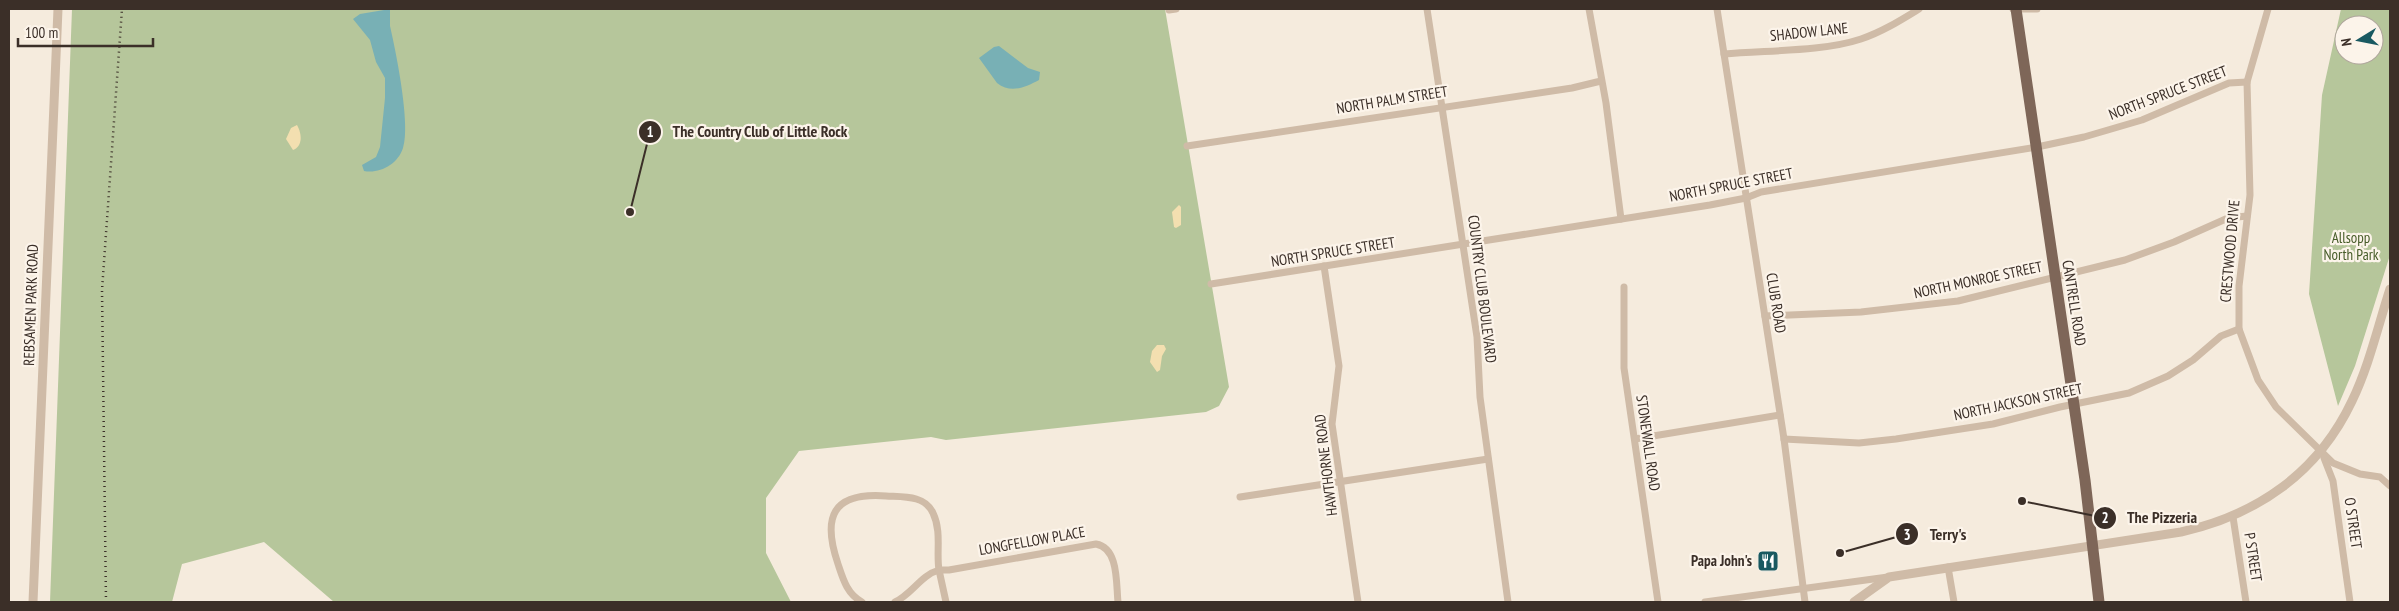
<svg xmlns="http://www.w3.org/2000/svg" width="2399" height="611" font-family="'PT Sans Narrow',sans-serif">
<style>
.green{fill:#b6c69b;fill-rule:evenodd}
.sand{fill:#f3dfb0}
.water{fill:#78b0b5}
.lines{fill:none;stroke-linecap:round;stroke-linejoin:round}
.minor{stroke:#cfbba7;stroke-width:7}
.tertiary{stroke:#cfbba7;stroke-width:9}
.primary{stroke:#7e6658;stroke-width:11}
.rail{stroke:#3b2f28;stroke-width:2.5;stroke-dasharray:1 4;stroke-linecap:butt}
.labels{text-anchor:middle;stroke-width:4.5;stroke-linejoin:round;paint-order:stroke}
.street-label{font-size:15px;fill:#3b2f28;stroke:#fcf4ea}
.park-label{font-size:15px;fill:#475c29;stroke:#fcf4ea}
.poi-label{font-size:15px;font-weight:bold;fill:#3b2f28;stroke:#fcf4ea;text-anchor:end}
.leader{fill:none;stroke:#3b2f28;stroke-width:2}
.callout-dot{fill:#3b2f28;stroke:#fcf4ea;stroke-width:2}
.mark-label{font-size:15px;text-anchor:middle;font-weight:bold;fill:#fff}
.callout-label{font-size:16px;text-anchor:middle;font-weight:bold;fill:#3b2f28;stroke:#fcf4ea;stroke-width:4.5;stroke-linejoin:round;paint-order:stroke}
</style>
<rect width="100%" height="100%" fill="#f5ebdd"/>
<g class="green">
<path d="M72,9H1165L1229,387L1219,406L1206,412L946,440L931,437L799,451L766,498V553L791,602H334L264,542L182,564L172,602H50Z"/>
<path d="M2341,9H2390V255L2355,366L2338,406L2309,294L2322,95ZM2344,25H2374V55H2344Z"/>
</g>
<g class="sand">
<path d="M297,125C302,134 303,146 293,150L286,139L291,128Z"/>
<path d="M1179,205L1181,207V225L1176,228L1174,227L1172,212Z"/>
<path d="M1157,345H1164L1166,349L1162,356L1160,370L1157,372L1150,362L1152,351Z"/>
</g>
<g class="water">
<path d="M384,10H390V26C396,52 411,125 403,148C398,164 380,174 364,171L362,165L376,157L380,147L385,98V78L376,62L370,40L353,19L360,14Z"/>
<path d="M999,46L1028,68L1040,72L1039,80C1026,87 1011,94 997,83L979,58L994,47Z"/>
</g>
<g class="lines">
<g class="minor">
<path d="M1427,9L1477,337L1480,397L1508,602"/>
<path d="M1589,9L1606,103L1621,219"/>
<path d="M1717,9L1784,439L1805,602"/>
<path d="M2013,9H2037"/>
<path d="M2268,9L2247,82L2250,195L2239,286V329L2258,380L2276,407L2333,463L2360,474L2380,477L2390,486"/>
<path d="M1169,10L1176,9"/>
<path d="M1724,54C1766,50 1822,52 1861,39C1882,32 1901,20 1919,9"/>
<path d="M1187,146L1572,88L1601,81"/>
<path d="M1324,266L1339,366L1332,424L1358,602"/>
<path d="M1211,284L1710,205L1746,198L1761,192L2037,147L2084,137L2142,120L2229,83L2247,82"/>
<path d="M1624,287V368L1658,602"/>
<path d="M1765,316L1861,312L1958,301L2125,260L2174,242L2228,218L2247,216"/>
<path d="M1635,439L1780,415"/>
<path d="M1784,439L1859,443L1896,439L1993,424L2060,407L2129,393L2168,376L2193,360L2221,336L2239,329"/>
<path d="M2324,458L2333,481L2350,602"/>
<path d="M1240,497L1488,459"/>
<path d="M2233,517L2246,602"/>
<path d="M1948,567L1954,602"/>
<path d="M862,602C847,594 843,579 838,564C822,517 832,492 886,496C903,497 925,495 933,513C942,532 936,552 939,570C921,575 912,594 895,602"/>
<path d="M946,602L939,570H949L1096,544C1119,548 1116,584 1118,602"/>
<path d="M1705,602L1888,577"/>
</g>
<g class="tertiary">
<path d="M33,602L58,9"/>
<path d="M1854,602L1889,577L2181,532C2257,515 2318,473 2352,401C2369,366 2378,326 2390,289"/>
</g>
<path class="primary" d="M2016,9L2085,480L2099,602"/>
<path class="rail" d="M106,602L102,290L122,9"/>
</g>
<defs>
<g id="restaurant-square" transform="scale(1.125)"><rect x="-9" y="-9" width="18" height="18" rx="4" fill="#195961" stroke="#fcf4ea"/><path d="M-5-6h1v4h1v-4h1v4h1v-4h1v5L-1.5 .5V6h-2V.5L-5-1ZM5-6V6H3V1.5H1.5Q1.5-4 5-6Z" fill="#fff"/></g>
</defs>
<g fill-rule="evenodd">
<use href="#restaurant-square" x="1768" y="561"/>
</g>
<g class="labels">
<g class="street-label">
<text transform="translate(1809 32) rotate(-6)" y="5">SHADOW LANE</text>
<text transform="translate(2168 93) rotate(-21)" y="5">NORTH SPRUCE STREET</text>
<text transform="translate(1392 100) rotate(-9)" y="5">NORTH PALM STREET</text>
<text transform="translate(1731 185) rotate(-11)" y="5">NORTH SPRUCE STREET</text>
<text transform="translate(2230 251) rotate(-85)" y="5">CRESTWOOD DRIVE</text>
<text transform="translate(1333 252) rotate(-9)" y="5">NORTH SPRUCE STREET</text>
<text transform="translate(1978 280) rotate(-12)" y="5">NORTH MONROE STREET</text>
<text transform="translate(1482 289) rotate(83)" y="5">COUNTRY CLUB BOULEVARD</text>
<text transform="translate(1776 303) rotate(81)" y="5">CLUB ROAD</text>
<text transform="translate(2074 303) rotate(81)" y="5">CANTRELL ROAD</text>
<text transform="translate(31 305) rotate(-88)" y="5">REBSAMEN PARK ROAD</text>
<text transform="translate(2018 402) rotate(-12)" y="5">NORTH JACKSON STREET</text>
<text transform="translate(1648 443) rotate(82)" y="5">STONEWALL ROAD</text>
<text transform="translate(1326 465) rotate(-97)" y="5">HAWTHORNE ROAD</text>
<text transform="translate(2353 523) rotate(82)" y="5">O STREET</text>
<text transform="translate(1032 541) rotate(-10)" y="5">LONGFELLOW PLACE</text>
<text transform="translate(2253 557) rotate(81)" y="5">P STREET</text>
</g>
<g class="park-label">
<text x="2351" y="243">Allsopp<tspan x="2351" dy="17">North Park</tspan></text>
</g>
<g class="poi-label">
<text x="1752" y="566">Papa John's</text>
</g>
</g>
<path class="leader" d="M630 212L650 132M2022 501L2105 518M1840 553L1907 534"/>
<g class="callout-dot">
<circle cx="630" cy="212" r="5"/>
<circle cx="2022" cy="501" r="5"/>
<circle cx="1840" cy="553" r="5"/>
<circle cx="650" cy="132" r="12"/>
<circle cx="2105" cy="518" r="12"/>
<circle cx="1907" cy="534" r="12"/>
</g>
<g class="mark-label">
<text x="650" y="137">1</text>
<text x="2105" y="523">2</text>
<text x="1907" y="540">3</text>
</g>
<g class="callout-label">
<text x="760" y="137">The Country Club of Little Rock</text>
<text x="2162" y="523">The Pizzeria</text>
<text x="1948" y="540">Terry's</text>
</g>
<rect width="2399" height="611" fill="none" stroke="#3b2f28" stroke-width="20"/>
<g transform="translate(2359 40) rotate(260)"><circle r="24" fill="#fcf4ea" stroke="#afa59c"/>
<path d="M0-4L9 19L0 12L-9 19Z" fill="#195961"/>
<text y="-8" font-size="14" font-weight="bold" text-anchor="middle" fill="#3b2f28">N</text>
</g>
<path d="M18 38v8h135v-8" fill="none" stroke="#3b2f28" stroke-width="2.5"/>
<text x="25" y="38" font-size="15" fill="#3b2f28" stroke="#fcf4ea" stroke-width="4" paint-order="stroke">100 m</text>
</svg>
